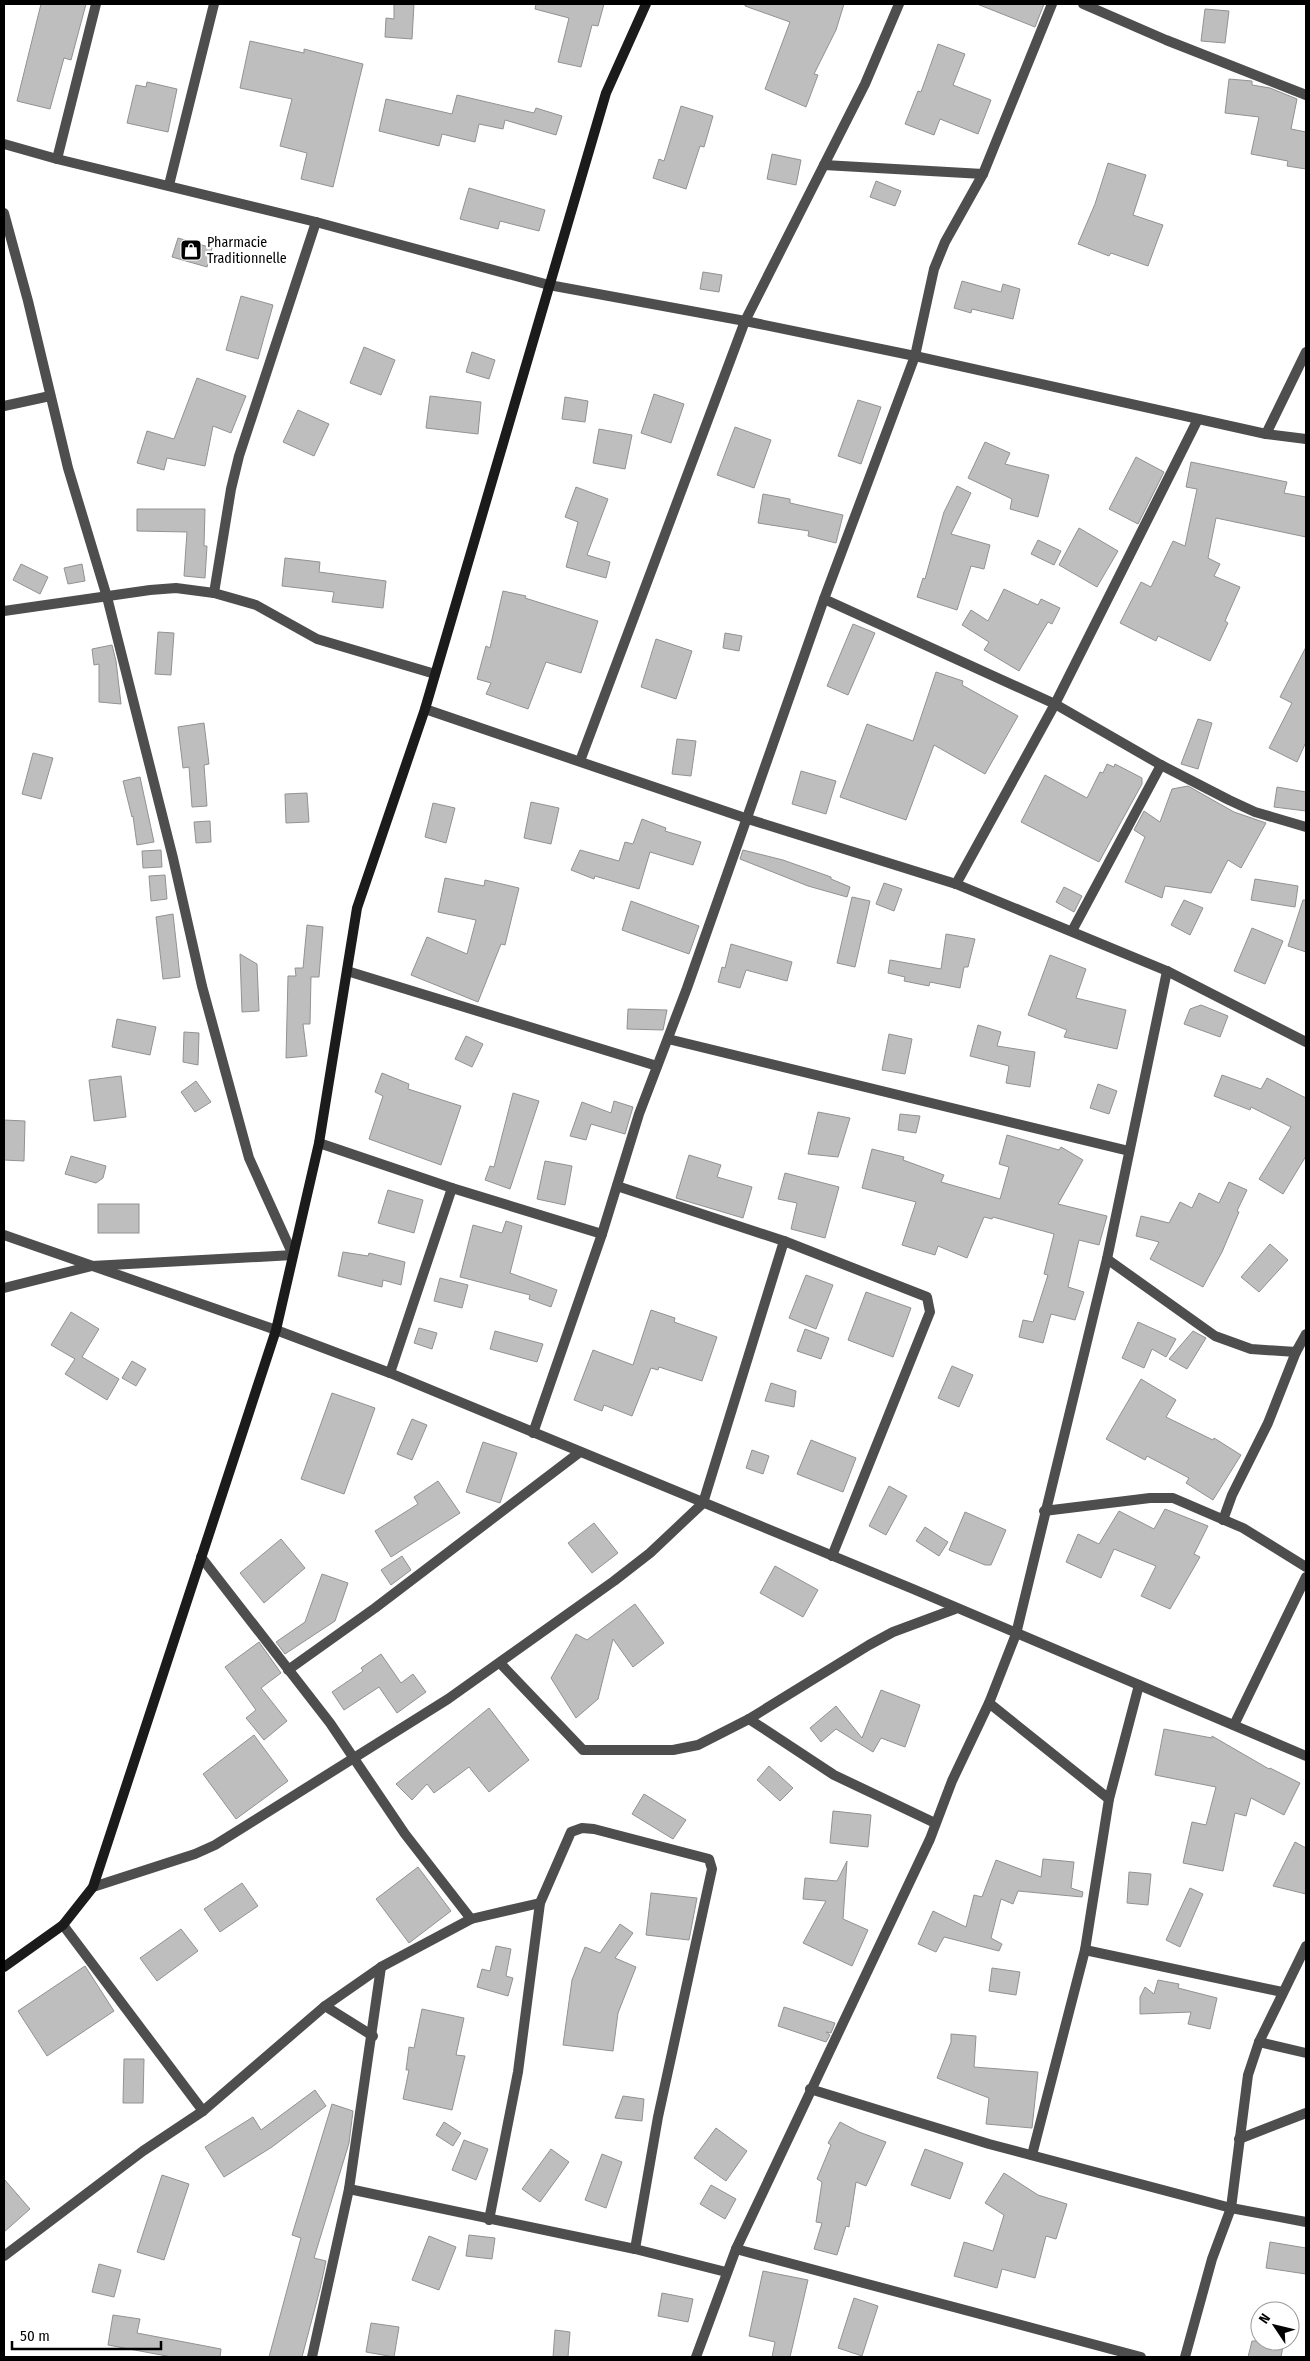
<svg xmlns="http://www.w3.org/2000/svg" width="1310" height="2361" font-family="'Fira Sans Condensed',sans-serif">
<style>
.building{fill:#bebebe;stroke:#929292}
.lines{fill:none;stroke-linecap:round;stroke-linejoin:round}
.minor{stroke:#4e4e4e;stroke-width:10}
.tertiary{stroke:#4e4e4e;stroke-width:10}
.secondary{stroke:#1b1b1b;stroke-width:10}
.labels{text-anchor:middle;stroke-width:4.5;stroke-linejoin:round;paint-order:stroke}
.poi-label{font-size:14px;fill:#000;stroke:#fff;text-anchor:start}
</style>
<rect width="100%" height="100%" fill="#fff"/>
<g class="building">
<path d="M41,4H86L71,60L64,58L50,109L17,101Z"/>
<path d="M394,4H414L412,39L385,37L386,18L394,19Z"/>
<path d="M536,4H604L598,26L592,25L581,67L558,62L569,18L535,9Z"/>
<path d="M745,4H844L836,30L814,74L818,75L806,107L765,89L790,22L745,6Z"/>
<path d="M977,4H1044L1035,27Z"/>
<path d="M1205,9L1229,11L1225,43L1201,41Z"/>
<path d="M250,41L304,53V49L363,64L333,187L301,179L307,153L280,146L292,99L240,88Z"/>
<path d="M938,44L965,54L953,85L991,100L978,134L940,119L934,135L905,124L918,91L921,92Z"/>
<path d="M1229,79L1252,81V85L1270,88L1297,99L1291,129L1306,132V169L1287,166L1288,161L1251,154L1259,117L1225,113Z"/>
<path d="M147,82L177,89L168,132L127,123L136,85L146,87Z"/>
<path d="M457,95L534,113L536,108L562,116L556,135L505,120L503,129L479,124L475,142L442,134L439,146L379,131L386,99L452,114Z"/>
<path d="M681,106L713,116L704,147L700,146L686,189L653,178L659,159L664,161Z"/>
<path d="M772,154L801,160L796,185L767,179Z"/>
<path d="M1108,163L1146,175L1133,215L1163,225L1148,266L1111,253L1109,256L1078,244L1095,204Z"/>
<path d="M876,181L901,191L895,206L870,197Z"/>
<path d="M469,188L545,210L539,231L500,221L498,229L460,219Z"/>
<path d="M178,238L212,248L207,267L172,257Z"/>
<path d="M703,272L722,275L719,292L700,289Z"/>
<path d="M962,281L1001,292L1003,284L1020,289L1013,319L972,309L971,313L954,308Z"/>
<path d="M241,296L273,305L258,359L226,350Z"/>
<path d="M364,347L395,360L381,395L350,383Z"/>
<path d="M472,352L495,360L489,379L466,372Z"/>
<path d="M197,378L246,396L231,433L213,426L205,466L167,458L164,470L137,463L147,431L174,439Z"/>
<path d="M654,394L684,404L671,443L641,433Z"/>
<path d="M430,396L481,402L478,434L426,428Z"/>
<path d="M565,397L588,401L585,422L562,419Z"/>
<path d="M858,400L881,407L861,464L838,456Z"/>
<path d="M298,410L329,424L314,456L283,442Z"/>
<path d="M735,427L771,440L754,488L717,475Z"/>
<path d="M599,429L632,435L625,469L593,463Z"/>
<path d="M985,442L1010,453L1005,464L1049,475L1038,517L1010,509L1012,499L968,478Z"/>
<path d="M1136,457L1164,472L1138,524L1109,509Z"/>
<path d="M1191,462L1287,482L1284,493L1306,497V537L1216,518L1208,558L1220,564L1214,576L1240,587L1225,621L1228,623L1210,661L1158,636L1156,641L1120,623L1141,582L1151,587L1173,541L1185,546L1197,489L1186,487Z"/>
<path d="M957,486L971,493L951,534L990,545L984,569L971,566L957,610L917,597L923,578L925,579L944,512Z"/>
<path d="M576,487L608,499L587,555L610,562L606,578L566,567L578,522L565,517Z"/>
<path d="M763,494L790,499V503L843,515L836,543L808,536L809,531L758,523Z"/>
<path d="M137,509H205L204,546H207L205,578L184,576L187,532L137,531Z"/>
<path d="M1079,528L1118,551L1097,587L1059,565Z"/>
<path d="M1038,540L1061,551L1054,565L1031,554Z"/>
<path d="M285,558L320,562L319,572L386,581L383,608L332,602L334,592L282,586Z"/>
<path d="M21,564L48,577L40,594L13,580Z"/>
<path d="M82,564L85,581L68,584L64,568Z"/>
<path d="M1004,589L1038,605L1041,599L1060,608L1052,624L1048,622L1019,671L984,650L989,642L962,625L971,610L988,621Z"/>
<path d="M503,591L526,596L525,598L598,621L581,673L546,662L528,709L486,694L491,683L477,679L486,646L490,648Z"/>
<path d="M853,624L875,633L848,695L827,686Z"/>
<path d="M158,632L174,633L171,675L155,674Z"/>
<path d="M725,633L742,636L739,651L723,648Z"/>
<path d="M656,639L692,651L676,699L641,687Z"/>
<path d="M112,645L116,661L121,704L99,702V664L94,665L92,649Z"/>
<path d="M1306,647V742L1297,762L1269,748L1292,703L1280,697Z"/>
<path d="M936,672L963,681L962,685L1018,716L985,774L934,745L906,820L840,797L867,724L913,741Z"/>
<path d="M1198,719L1212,723L1198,769L1181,764Z"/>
<path d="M204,723L209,764L204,765L207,806L192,807L189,767L183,768L178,727Z"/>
<path d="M677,739L696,741L691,776L672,774Z"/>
<path d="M33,753L53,758L41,799L22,794Z"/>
<path d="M1107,764L1114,767L1115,764L1142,778V784L1099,862L1021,822L1045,775L1087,798L1100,772L1103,773Z"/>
<path d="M801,771L836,781L826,814L792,804Z"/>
<path d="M140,777L154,842L137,845L133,816L132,817L123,781Z"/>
<path d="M1188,786L1234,812L1266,823L1241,868L1228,860L1211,893L1165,886L1162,898L1125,882L1145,837L1134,830L1144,811L1160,822L1172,789Z"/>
<path d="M1277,787L1306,792V811L1274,807Z"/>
<path d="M307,793L309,822L286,823L285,794Z"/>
<path d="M531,802L559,808L551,844L524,838Z"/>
<path d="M433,803L455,808L446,843L425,837Z"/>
<path d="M642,819L666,828L665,831L701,842L693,865L650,852L639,889L595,876L594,879L571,870L580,850L619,861L625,842L633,844Z"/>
<path d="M210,821L211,842L196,843L194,822Z"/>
<path d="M161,850L162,867L143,868L142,851Z"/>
<path d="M743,850L783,860L831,877V879L850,887L847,897L808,886L740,859Z"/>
<path d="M165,875L167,899L151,901L149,876Z"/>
<path d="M445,878L484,886L485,880L519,888L505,945L501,944L478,1002L411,975L427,937L467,954L476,920L438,912Z"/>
<path d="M1255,879L1298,886L1295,907L1251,900Z"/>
<path d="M884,883L902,889L894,911L876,904Z"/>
<path d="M1064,887L1082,896L1074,912L1056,902Z"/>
<path d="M852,897L870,901L855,967L837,963Z"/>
<path d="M1184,900L1203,908L1190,935L1171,925Z"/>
<path d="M1303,900H1306V952L1288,946Z"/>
<path d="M631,901L699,926L689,954L622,930Z"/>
<path d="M173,914L180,977L163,979L156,917Z"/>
<path d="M307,925L323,927L319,977H311L310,1024H303L307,1056L286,1058L288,976H296L295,968H303Z"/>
<path d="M1252,928L1283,941L1265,984L1234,971Z"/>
<path d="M946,934L975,939L968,967H964L960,988L930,982L929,986L904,981L905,977L888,973L890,960L941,969Z"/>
<path d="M731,944L792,962L787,981L746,970L740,988L718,982L722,967L725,968Z"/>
<path d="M240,954L257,964L259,1011L242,1012Z"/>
<path d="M1050,955L1086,969L1076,998L1126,1010L1117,1049L1064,1037L1067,1030L1028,1015Z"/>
<path d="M1201,1005L1228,1016L1220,1037L1184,1024L1190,1009Z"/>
<path d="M628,1009L667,1010L663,1030L627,1029Z"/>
<path d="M117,1019L156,1027L150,1055L112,1047Z"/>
<path d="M978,1025L1001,1032L997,1046L1035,1052L1030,1087L1006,1083L1009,1066L970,1056Z"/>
<path d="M184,1032L199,1033L198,1065L183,1062Z"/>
<path d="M889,1034L912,1039L905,1074L882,1070Z"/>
<path d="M466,1036L483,1044L472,1067L455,1059Z"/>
<path d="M382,1073L409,1084L408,1089L461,1106L441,1165L369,1139L383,1096L375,1092Z"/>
<path d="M1222,1075L1261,1089L1267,1078L1306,1098V1156L1283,1194L1259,1179L1291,1127L1251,1107L1250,1110L1214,1096Z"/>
<path d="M121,1076L126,1117L94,1121L89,1080Z"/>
<path d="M196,1081L211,1102L195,1112L181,1092Z"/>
<path d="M1098,1084L1117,1091L1109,1114L1090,1108Z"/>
<path d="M513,1093L539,1101L510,1189L485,1180L490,1166L494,1167Z"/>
<path d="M614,1101L633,1107L625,1134L591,1124L586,1140L570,1136L582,1102L611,1113Z"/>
<path d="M818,1112L850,1118L838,1157L808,1154Z"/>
<path d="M900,1114L920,1116L916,1133L898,1130Z"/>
<path d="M4,1120L25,1121L24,1161L4,1160Z"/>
<path d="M1007,1135L1059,1150L1061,1147L1083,1160L1058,1204L1107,1216L1099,1245L1079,1240L1068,1287L1084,1292L1075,1320L1051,1314L1043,1343L1019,1337L1023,1320L1033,1322L1048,1275L1044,1274L1054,1234L993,1217L992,1219L984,1217L967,1258L938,1246L935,1255L902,1245L916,1202L862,1188L872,1149L904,1157L903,1160L944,1175L941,1182L1000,1199L1009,1167L999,1164Z"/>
<path d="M689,1155L721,1165L717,1177L752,1187L743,1218L676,1198Z"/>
<path d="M71,1156L106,1166L103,1178L96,1183L65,1174Z"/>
<path d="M545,1161L572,1166L565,1205L537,1199Z"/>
<path d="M785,1173L839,1187L825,1238L791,1229L797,1203L778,1199Z"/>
<path d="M1229,1182L1247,1190L1237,1211L1239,1212L1222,1252L1203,1287L1150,1259L1159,1242L1136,1236L1141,1216L1169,1223L1180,1202L1192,1208L1199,1193L1219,1203Z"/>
<path d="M388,1190L423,1200L414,1233L378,1223Z"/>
<rect x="98" y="1204" width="41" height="29"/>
<path d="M506,1221L522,1226L510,1273L557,1290L551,1307L529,1299L530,1295L460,1277L473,1225L502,1233Z"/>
<path d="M1270,1244L1288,1260L1259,1292L1241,1277Z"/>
<path d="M343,1252L368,1256L369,1253L405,1262L401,1285L383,1280L382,1287L338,1276Z"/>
<path d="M806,1275L833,1285L816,1329L789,1318Z"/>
<path d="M440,1278L468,1285L462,1308L434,1301Z"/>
<path d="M866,1292L911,1308L893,1357L848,1340Z"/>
<path d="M651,1310L675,1318L674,1322L717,1337L702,1381L659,1367L658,1370L651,1368L632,1416L604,1405L602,1411L574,1400L593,1350L633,1365Z"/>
<path d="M71,1312L99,1329L82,1357L119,1379L107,1400L65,1374L75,1359L51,1345Z"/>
<path d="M1138,1322L1176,1339L1166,1357L1152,1349L1144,1368L1122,1358Z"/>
<path d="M419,1328L437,1333L432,1349L414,1343Z"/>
<path d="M805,1329L829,1338L821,1359L797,1351Z"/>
<path d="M495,1331L543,1344L537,1362L490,1349Z"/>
<path d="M1193,1331L1206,1338L1187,1369L1169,1359Z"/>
<path d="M132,1361L146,1369L136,1386L122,1378Z"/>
<path d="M952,1366L973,1375L959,1407L938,1398Z"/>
<path d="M1141,1379L1176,1400L1166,1417L1213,1440L1214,1438L1241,1455L1213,1500L1186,1483L1189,1478L1147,1456L1145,1460L1106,1439Z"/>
<path d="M771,1383L796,1391L794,1407L765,1401Z"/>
<path d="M332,1393L375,1408L344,1494L301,1479Z"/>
<path d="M412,1419L427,1425L412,1460L397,1454Z"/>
<path d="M811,1440L856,1458L843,1492L797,1474Z"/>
<path d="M483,1442L517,1453L500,1503L466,1492Z"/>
<path d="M752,1450L769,1456L763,1474L746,1468Z"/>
<path d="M438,1481L460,1513L391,1557L375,1531L418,1504L414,1497Z"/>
<path d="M889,1486L907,1496L886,1535L869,1526Z"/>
<path d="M1165,1509L1208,1526L1194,1554L1200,1557L1170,1609L1141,1596L1156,1566L1114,1549L1101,1578L1066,1562L1078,1534L1099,1544L1119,1511L1154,1529Z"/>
<path d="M965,1512L1006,1530L991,1565H985L949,1550Z"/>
<path d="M594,1523L618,1553L592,1573L568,1543Z"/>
<path d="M925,1527L948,1542L939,1556L916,1541Z"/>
<path d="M281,1539L305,1568L264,1603L240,1573Z"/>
<path d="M402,1556L411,1570L391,1585L381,1570Z"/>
<path d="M775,1566L818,1590L803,1617L760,1593Z"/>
<path d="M322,1574L348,1583L335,1621L285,1654L276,1642L305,1622Z"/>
<path d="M635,1604L664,1643L633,1667L613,1639L598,1699L576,1718L551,1678L576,1634L587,1640Z"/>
<path d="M259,1642L281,1673L261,1688L287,1721L264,1740L246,1718L256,1710L225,1667Z"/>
<path d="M381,1654L401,1683L413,1674L426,1692L397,1713L379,1687L344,1710L332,1692L363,1671L361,1668Z"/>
<path d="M881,1690L920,1705L905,1747L881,1738L873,1752L836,1729L821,1742L810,1728L836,1706L862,1738Z"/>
<path d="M489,1708L529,1760L489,1792L469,1767L434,1793L427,1784L412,1800L396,1784Z"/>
<path d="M1164,1729L1212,1738V1736L1269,1769L1270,1768L1300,1783L1284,1815L1251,1798L1246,1816L1235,1813L1223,1871L1183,1863L1192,1822L1206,1825L1216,1787L1155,1775Z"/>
<path d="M254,1735L288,1781L236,1819L203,1774Z"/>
<path d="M769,1766L793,1788L780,1801L757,1780Z"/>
<path d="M644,1794L686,1820L673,1839L632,1814Z"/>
<path d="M833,1811L871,1815L868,1847L830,1843Z"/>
<path d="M1295,1842L1306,1848V1894L1273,1886Z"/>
<path d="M1043,1859L1074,1862L1071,1888L1083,1892L1082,1897L1018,1891L1013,1904L1001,1899L991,1938L1002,1944L999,1951L944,1937L936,1952L918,1944L933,1911L966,1927L974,1895L982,1897L996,1860L1041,1877Z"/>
<path d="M847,1861L843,1919L868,1930L852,1966L803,1943L826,1901L803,1899L805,1878L837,1881Z"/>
<path d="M418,1867L451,1911L409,1943L376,1899Z"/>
<path d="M1129,1872L1151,1874L1148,1905L1127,1903Z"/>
<path d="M242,1883L258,1906L220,1932L204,1909Z"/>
<path d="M1190,1888L1203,1894L1180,1947L1166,1940Z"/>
<path d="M651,1893L697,1898L689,1940L646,1935Z"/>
<path d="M620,1924L633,1933L615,1958L636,1967L618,2013L613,2051L563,2045L572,1980L585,1947L600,1953Z"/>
<path d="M181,1929L198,1951L157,1981L140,1958Z"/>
<path d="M496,1946L511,1949L506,1976L513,1978L508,1996L477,1987L482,1969L490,1971Z"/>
<path d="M85,1966L114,2011L47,2056L18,2011Z"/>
<path d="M992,1968L1020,1972L1016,1995L989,1991Z"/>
<path d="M1158,1980L1179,1984L1178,1988L1217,1998L1210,2029L1188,2024L1191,2012L1140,2014V1997L1145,1987L1154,1994Z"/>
<path d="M784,2007L835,2023L831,2033L826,2032L830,2035L826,2042L778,2026Z"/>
<path d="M422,2009L464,2018L456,2055L465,2056L452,2110L403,2099L409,2070H406L409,2047L414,2048Z"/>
<path d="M951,2034L976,2036L974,2067L1038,2072L1032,2128L986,2124L989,2098L937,2078L951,2042Z"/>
<path d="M124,2059H144L143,2103H123Z"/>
<path d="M315,2090L326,2106L272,2147L224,2177L205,2147L253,2117L261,2130Z"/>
<path d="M623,2096L644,2099L642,2121L615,2118Z"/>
<path d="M332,2104L353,2111L349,2143L314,2258L326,2261L320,2289L302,2357H269L301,2238L292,2235Z"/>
<path d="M444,2122L461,2133L453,2146L436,2135Z"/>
<path d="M840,2122L859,2132L886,2142L866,2186L856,2182L849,2227L846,2226L837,2255L814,2249L822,2223L816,2222L822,2182L817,2179L831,2145L828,2143Z"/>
<path d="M716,2128L747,2151L726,2181L694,2158Z"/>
<path d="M464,2140L488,2149L476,2180L452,2170Z"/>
<path d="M551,2149L569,2162L540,2202L522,2189Z"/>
<path d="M925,2149L963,2163L950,2199L911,2185Z"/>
<path d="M602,2154L622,2162L606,2208L585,2200Z"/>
<path d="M1004,2173L1038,2195L1067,2204L1056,2239L1046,2236L1035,2278L1002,2269L997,2288L954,2276L964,2242L993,2251L1004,2215L985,2203Z"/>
<path d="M162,2175L189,2184L164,2260L137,2252Z"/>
<path d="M4,2179L30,2209L4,2232Z"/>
<path d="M711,2185L736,2199L725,2219L700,2204Z"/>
<path d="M469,2235L495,2238L492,2259L466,2256Z"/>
<path d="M429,2236L456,2247L439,2290L412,2280Z"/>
<path d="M1270,2242L1306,2248V2274L1266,2268Z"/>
<path d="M99,2264L121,2270L114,2297L92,2292Z"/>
<path d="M763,2271L808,2280L790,2357H772L775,2342L749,2336Z"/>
<path d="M662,2293L693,2299L688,2322L658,2316Z"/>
<path d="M854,2298L878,2306L862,2356L838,2348Z"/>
<path d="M113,2315L140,2319L137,2333L221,2349L220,2357H172L108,2345Z"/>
<path d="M371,2323L399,2327L394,2357L366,2352Z"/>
<path d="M555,2330L570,2332L568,2357H553Z"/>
<path d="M1252,2341H1284L1281,2357H1248Z"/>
</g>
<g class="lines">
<g class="minor">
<path d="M1083,4L1166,40L1306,95"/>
<path d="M57,159L96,4"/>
<path d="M824,165L983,174"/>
<path d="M169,185L214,4"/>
<path d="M4,213L28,301L68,468L107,597L173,858L202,986L249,1158L293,1255L92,1266L4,1288"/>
<path d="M4,406L50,396"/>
<path d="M1266,434L1306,352"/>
<path d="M214,593L231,489L239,456L316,222"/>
<path d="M824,599L1055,704L1161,765L1229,800L1255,812L1306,827"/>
<path d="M4,611L150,590L176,588L214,593L256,605L317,639L435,674"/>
<path d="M425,709L748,819L956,884L1167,971L1306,1042"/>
<path d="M580,761L745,321L865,84L899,4"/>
<path d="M956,884L1055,704L1198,419"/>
<path d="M1072,931L1161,765"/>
<path d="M347,971L657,1066"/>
<path d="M668,1039L1129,1151"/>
<path d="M319,1143L452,1188L602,1234"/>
<path d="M617,1186L784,1241L927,1297L930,1312L832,1556"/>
<path d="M4,1235L276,1330L390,1373L913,1589L1306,1756"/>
<path d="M1107,1259L1215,1336L1251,1349L1296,1352L1306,1334"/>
<path d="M390,1373L452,1188"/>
<path d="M533,1433L602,1234L639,1114L687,988L824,599L915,356L934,269L945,242L983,174L1052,4"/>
<path d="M1044,1511L1150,1498H1173L1243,1528L1306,1567"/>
<path d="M1223,1520L1232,1495L1268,1423L1296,1352"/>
<path d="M201,1557L330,1723L405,1834L471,1919"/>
<path d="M500,1663L583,1750H673L698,1745L749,1719L869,1645L893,1632L955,1609"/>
<path d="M288,1670L375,1608L580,1452"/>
<path d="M989,1703L1109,1799"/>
<path d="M749,1719L834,1775L935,1823"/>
<path d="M1234,1725L1306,1577"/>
<path d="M93,1887L195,1854L215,1845L448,1699L614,1581L650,1553L703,1503L784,1241"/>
<path d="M540,1903L571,1832L582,1828L594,1829L709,1859L712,1869L658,2117L635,2249"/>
<path d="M63,1925L203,2111"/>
<path d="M1085,1950L1282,1992"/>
<path d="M325,2006L373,2036"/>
<path d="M1259,2042L1306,2053"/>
<path d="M810,2089L989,2144L1231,2208L1306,2222"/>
<path d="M1239,2139L1306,2113"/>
<path d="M1032,2155L1085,1950L1109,1799L1139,1685"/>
<path d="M349,2189L635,2249L726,2272"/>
<path d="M736,2249L1141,2357"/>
<path d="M4,2256L143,2151L203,2111L325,2006L381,1967L471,1919L540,1903L518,2072L489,2220"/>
<path d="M312,2357L349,2189L381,1967"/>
<path d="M696,2357L736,2249L930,1839L952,1781L989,1703L1016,1634L1107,1259L1167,971"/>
<path d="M1185,2357L1212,2259L1231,2208L1248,2075L1259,2042L1306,1946"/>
</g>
<path class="tertiary" d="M4,144L57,159L316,222L549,285L745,321L915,356L1266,434L1306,439"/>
<path class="secondary" d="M4,1967L63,1925L93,1887L276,1330L319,1143L357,908L425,709L606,93L646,4"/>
</g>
<defs>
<g id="shop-square" transform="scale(1.125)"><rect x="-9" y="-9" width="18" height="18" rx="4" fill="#000" stroke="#fff"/><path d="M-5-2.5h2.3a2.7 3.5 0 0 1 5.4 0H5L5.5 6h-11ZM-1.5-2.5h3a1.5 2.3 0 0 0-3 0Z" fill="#fff"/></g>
</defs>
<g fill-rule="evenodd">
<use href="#shop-square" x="191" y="250"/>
</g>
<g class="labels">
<g class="poi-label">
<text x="207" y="247">Pharmacie<tspan x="207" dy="16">Traditionnelle</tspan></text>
</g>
</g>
<rect width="1310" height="2361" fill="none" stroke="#000000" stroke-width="10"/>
<g transform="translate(1275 2326) rotate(305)"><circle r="24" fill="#ffffff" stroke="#999999"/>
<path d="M0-4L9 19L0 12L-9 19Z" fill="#000000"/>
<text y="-8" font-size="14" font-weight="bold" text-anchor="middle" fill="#000000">N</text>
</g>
<path d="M12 2341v8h149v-8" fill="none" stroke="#000000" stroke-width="2.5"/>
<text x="20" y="2341" font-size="15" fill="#000000" stroke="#ffffff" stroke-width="4" paint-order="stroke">50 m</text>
</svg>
